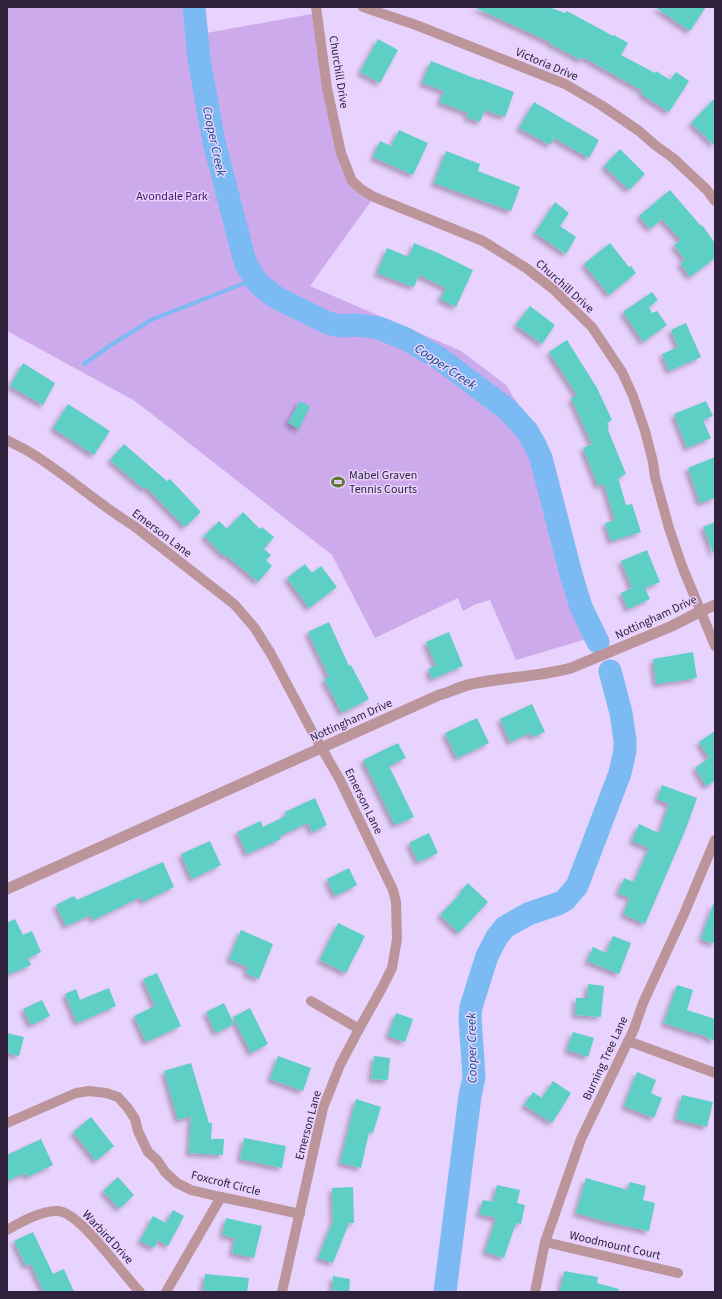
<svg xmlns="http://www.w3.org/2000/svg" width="722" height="1299" font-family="'Source Sans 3',sans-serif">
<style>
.green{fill:#ccaaec}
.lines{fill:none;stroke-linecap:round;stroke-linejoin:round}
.stream{stroke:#7cbaf3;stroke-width:4}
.river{stroke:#7cbaf3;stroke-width:23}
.building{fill:#5dcfc5;filter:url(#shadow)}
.minor{stroke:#bc959b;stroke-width:10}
.tertiary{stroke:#bc959b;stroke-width:11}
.labels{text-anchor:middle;stroke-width:3;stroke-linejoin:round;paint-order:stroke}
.street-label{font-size:12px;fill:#30223d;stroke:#e8d2fe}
.park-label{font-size:12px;fill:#421162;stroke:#e8d2fe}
.poi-label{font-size:12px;fill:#30223d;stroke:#e8d2fe;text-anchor:start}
.water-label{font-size:13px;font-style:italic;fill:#034d80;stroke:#e8d2fe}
</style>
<defs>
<filter id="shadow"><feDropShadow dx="-3.5" dy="3.5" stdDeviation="2" flood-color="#0004"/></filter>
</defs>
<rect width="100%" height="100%" fill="#e8d2fe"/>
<path class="green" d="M7,7H195L201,34L317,13L347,170L374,197L310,286L461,351L506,385L542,444L600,635L516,660L490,600L476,604L463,611L458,598L375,638L332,555L135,401L7,331Z"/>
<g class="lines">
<path class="stream" d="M84,364L111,345L151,320L255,279"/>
<g class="river">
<path d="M194,7L199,59L214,142L243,254L246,264L255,279L260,285L277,298L328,323L341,326L359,325L379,328L406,339L439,358L508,410L527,431L535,445L541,458L571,574L581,607L598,642"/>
<path d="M445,1292L470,1096L474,1077L470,1018L471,1007L487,956L497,937L505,927L528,914L560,903L565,900L577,886L620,773L625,750V740L621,713L610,671"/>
</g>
</g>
<g class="building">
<path d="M474,7H549L565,13L567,11L613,36L614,35L628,43L621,55L655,73L656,71L670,80L676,72L689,81L669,112L641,94L643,91L583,57L581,60L549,43L550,42Z"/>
<path d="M655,7H706L690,31Z"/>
<path d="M378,39L398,50L380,83L360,72Z"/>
<path d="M431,61L479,80L480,79L514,92L505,117L485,110L480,122L466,117L468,113L439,102L444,91L422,83Z"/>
<path d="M715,98V146L691,123Z"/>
<path d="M534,102L599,140L589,158L554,138L550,145L519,128Z"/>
<path d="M399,130L428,143L413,175L373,157L380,141L391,146Z"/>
<path d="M620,149L645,174L629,190L604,166Z"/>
<path d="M446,151L480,164L478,171L520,187L511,211L434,183Z"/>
<path d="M670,190L701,226L702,225L715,243V258L690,277L680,263L685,260L674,245L681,240L662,219L650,229L639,216Z"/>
<path d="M555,202L569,213L560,226L576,237L566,254L535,233Z"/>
<path d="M414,243L438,253L473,270L456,307L440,299L446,288L419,275L414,287L377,273L387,248L409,257Z"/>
<path d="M610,243L629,267L631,266L636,273L609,295L584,264Z"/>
<path d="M652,292L658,300L649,307L652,313L657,311L667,325L643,342L623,312Z"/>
<path d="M530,306L555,325L542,344L516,325Z"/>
<path d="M686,323L701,357L669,371L662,354L678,347L671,330Z"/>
<path d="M567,340L597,388L612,420L607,423L609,429L608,430L626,474L618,478L626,505L632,504L641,532L611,541L605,523L615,520L604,484L598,486L583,448L592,444L571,398L577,395L549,352Z"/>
<path d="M23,363L55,383L43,405L10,386Z"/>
<path d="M300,401L310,406L299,429L288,423Z"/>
<path d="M706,401L713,416L703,420L711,438L687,448L674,414Z"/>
<path d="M68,404L110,431L94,455L53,428Z"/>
<path d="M124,444L167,481L170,479L201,512L185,527L146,487L144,489L110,460Z"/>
<path d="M715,457V498L700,503L688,468Z"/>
<path d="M243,512L260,529L262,527L274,537L264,549L271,555L266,560L272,566L258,582L226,555L225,557L204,536L219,521L227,529Z"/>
<path d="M715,522V555H714L703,527Z"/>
<path d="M647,550L660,582L645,588L650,599L628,609L621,593L632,588L621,561Z"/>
<path d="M305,564L312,573L321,566L337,587L309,608L287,578Z"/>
<path d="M329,622L349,666L351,665L369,699L342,713L324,679L329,677L308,632Z"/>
<path d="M449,632L463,666L432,679L428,669L436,666L426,642Z"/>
<path d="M693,652L697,678L656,684L653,659Z"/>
<path d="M532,704L545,732L532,737L530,733L510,742L500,719Z"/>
<path d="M477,718L489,743L457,758L445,733Z"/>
<path d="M715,731V781L706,786L695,768L709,758L699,742Z"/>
<path d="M398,743L406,758L389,766L414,817L395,825L363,760Z"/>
<path d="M662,785L697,798L685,831L645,924L623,914L630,898L618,893L624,878L634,882L649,848L632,841L639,824L659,833L669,804L657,799Z"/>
<path d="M315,798L327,825L312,832L308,823L280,836L281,839L247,854L237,832L261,821L263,827L286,816L285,812Z"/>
<path d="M429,833L438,853L418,862L409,843Z"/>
<path d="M210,841L221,865L192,879L181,854Z"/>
<path d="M163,862L174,887L143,902L141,897L93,920L91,915L66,926L56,905L74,896L77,900Z"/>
<path d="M349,868L357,885L335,896L327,879Z"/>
<path d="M468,883L488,902L459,933L440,915L461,893L460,892Z"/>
<path d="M713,904H715V944L701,939Z"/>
<path d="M15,919L23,935L32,931L41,952L28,958L31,965L7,975V923Z"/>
<path d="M338,923L365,936L346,973L320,960Z"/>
<path d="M241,930L273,944L259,979L246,973L248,967L229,959Z"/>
<path d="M613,936L631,943L619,974L587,961L593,947L606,953Z"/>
<path d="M157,973L181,1026L146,1042L134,1016L155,1006L143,979Z"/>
<path d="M588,984L604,986L601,1017L575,1015L576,998H587Z"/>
<path d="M677,985L693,990L687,1010L715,1019V1041L698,1033L697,1034L664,1023Z"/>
<path d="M109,988L116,1006L77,1023L65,994L76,989L80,1000Z"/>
<path d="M42,1000L50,1016L31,1025L23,1009Z"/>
<path d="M224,1003L234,1024L216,1033L206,1012Z"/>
<path d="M250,1008L268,1044L251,1053L233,1017Z"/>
<path d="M396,1013L413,1019L405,1042L388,1036Z"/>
<path d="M573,1032L594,1038L588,1057L567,1050Z"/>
<path d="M7,1033L24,1037L19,1056L7,1053Z"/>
<path d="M278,1056L311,1068L303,1091L270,1079Z"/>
<path d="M374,1056L390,1058L388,1080L371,1079Z"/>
<path d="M191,1063L209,1123H212L211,1139H224L223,1155L189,1153L191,1116L178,1120L164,1071Z"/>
<path d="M637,1072L656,1080L651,1093L662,1098L654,1118L624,1106Z"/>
<path d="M553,1081L571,1093L552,1123L524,1105L533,1092L542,1098Z"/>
<path d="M682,1095L713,1102L707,1127L676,1119Z"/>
<path d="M356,1099L381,1107L373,1133L369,1132L361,1168L340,1163Z"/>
<path d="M91,1117L114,1146L96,1161L73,1132Z"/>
<path d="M244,1138L286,1146L282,1168L240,1159Z"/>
<path d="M41,1139L53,1165L27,1177L25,1173L7,1181V1155Z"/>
<path d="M118,1177L134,1195L119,1209L103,1191Z"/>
<path d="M586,1178L628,1190L629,1182L646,1186L643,1200L655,1203L649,1231L608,1222L576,1213Z"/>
<path d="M497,1185L520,1190L517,1203L525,1205L521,1224L516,1223L504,1258L485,1252L496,1218L479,1214L483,1200L493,1202Z"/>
<path d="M353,1187L354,1223H349L333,1263L318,1258L333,1221L332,1188Z"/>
<path d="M173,1210L184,1216L168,1246L158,1240L154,1248L140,1241L153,1216L166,1223Z"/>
<path d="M226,1218L262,1226L254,1258L232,1253L235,1238L222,1235Z"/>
<path d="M33,1232L53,1274L64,1269L74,1292H44L31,1264L26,1266L14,1241Z"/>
<path d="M564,1271L598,1277L597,1283L619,1289L618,1292H560Z"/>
<path d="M205,1274L249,1278L247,1292H221L203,1290Z"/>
<path d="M333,1276L350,1279L349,1292L332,1290Z"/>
</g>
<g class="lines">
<g class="minor">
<path d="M316,7L327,88L341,153L352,181L361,189L374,197L483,241L526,268L553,289L592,327L622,372L633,396L645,431L653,462L655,477L669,528L682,566L715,646"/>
<path d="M363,7L416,25L565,84L601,105L639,131L655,145L673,158L707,190L715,201"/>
<path d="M7,440C15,445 24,448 31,453C67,475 98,504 134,526L234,604L254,627L271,654L314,735L340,780L393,890L396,902L397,939L392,968L382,988L359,1029L340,1065L323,1108L282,1292"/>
<path d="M311,1001L359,1029"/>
<path d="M628,1041L715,1073"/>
<path d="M7,1123L76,1093L89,1091L106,1093L118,1097L127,1107L135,1119L138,1131L148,1152L157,1160L165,1172L177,1183L191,1190L216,1196L255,1204L300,1214"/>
<path d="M7,1230C21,1222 42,1210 58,1211C80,1212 123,1275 140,1292"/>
<path d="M545,1242L678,1273"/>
<path d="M166,1292L221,1197"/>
<path d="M535,1292L545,1242L581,1139L634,1029L643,1003L684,914L715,840"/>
</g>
<path class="tertiary" d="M7,889L439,695C450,692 461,686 472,684C504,677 538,677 571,668L672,626L701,611L715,605"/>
</g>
<defs>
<g id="stadium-bare" transform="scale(1.08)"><path d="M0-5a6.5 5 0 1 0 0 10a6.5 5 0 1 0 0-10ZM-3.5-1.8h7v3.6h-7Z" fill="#5d7a30" stroke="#e8d2fe" stroke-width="2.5" paint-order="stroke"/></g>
</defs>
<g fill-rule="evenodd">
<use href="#stadium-bare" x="338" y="482"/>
</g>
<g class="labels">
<g class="street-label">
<text transform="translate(547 64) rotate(23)" y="4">Victoria Drive</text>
<text transform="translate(339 72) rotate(81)" y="4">Churchill Drive</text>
<text transform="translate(565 286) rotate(42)" y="4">Churchill Drive</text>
<text transform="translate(162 533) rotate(37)" y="4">Emerson Lane</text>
<text transform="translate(656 617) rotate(-25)" y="4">Nottingham Drive</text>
<text transform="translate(351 720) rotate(-24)" y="4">Nottingham Drive</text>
<text transform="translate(364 801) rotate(64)" y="4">Emerson Lane</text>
<text transform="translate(605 1058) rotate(-65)" y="4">Burning Tree Lane</text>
<text transform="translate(308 1125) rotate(-75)" y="4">Emerson Lane</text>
<text transform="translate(226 1183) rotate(14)" y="4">Foxcroft Circle</text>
<text transform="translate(108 1237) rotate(47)" y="4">Warbird Drive</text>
<text transform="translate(615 1245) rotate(13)" y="4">Woodmount Court</text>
</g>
<g class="park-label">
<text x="172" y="200">Avondale Park</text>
</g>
<g class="poi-label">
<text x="349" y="479">Mabel Graven<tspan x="349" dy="14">Tennis Courts</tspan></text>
</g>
<g class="water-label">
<text transform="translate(215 141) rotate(78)" y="5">Cooper Creek</text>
<text transform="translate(446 366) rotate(34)" y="5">Cooper Creek</text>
<text transform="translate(471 1048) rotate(-91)" y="5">Cooper Creek</text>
</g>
</g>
<rect width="722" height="1299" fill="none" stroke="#30223d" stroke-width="16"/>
</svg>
